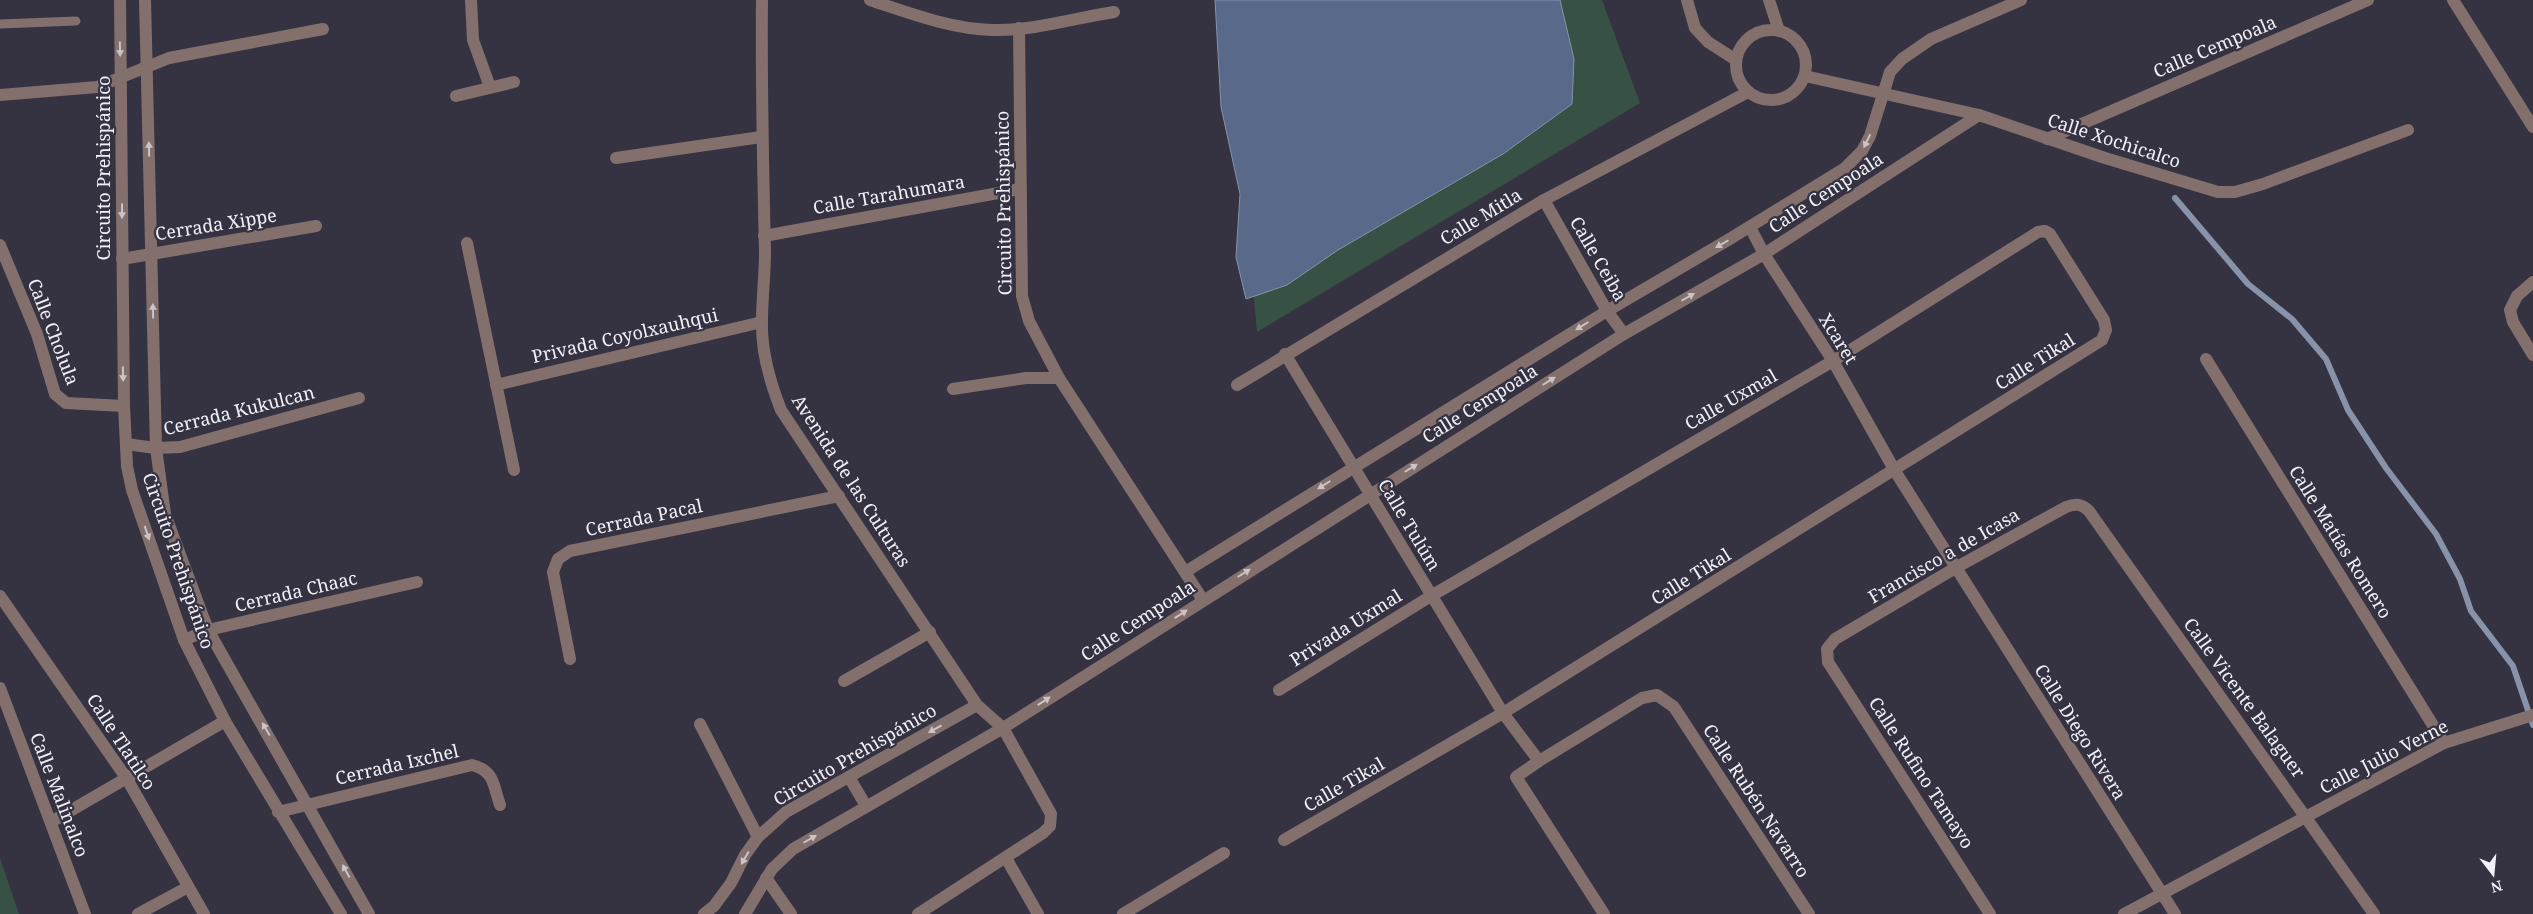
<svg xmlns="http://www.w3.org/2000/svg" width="2533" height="914" font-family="'Noto Serif',serif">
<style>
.green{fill:#375144}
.water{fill:#596989;stroke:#8792ab}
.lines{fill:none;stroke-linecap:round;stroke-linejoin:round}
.stream{stroke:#8792ab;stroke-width:6}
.lane{stroke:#83706d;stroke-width:9}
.street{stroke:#83706d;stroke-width:12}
.oneway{fill:#cac3c8}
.labels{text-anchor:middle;stroke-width:4.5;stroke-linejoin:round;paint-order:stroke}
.street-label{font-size:18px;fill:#f1f0f9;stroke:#353241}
</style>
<rect width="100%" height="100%" fill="#353241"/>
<g class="green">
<path d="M1226,0H1602L1640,103L1257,332Z"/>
<path d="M0,858L19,914H0Z"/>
</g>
<path class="water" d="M1215,0H1560L1574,59L1572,104L1503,154L1338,250L1287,285L1246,299L1236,257L1240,194L1221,107Z"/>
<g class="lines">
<path class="stream" d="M2175,198L2248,284L2292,319L2326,359L2348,410L2386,468L2436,534L2460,579L2471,611L2513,666L2533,725"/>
<path class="lane" d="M0,24L76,21"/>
<g class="street">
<path d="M120,0L124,406L127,466L132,490L184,640L225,721L341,914"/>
<path d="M145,0L156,448L165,514L208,630L369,914"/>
<path d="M471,0L473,40L490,87"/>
<path d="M762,0C761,84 763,168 765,252C765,275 762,298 762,321C761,351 770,382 781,410L977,705L1003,728L1051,814L1050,826L1043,833L918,914"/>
<path d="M870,0C909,13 951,29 993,30C1033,31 1075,18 1114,12"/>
<path d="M1687,0L1695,28L1708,42L1736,60"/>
<path d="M1769,0L1779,31"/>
<path d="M2453,0L2533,127"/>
<path d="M1019,28L1022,296L1029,321L1059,378L1203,600"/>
<circle cx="1771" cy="65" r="35"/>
<path d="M1805,76L1979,115L2105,158L2218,192H2235L2263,184L2408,130"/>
<path d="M0,95L97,87L169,58L323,29"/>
<path d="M456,96L514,82"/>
<path d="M2047,139L2368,0"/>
<path d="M616,158L761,137"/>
<path d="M1544,200L1607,311L1624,334"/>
<path d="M1750,227L1764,254L1833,361L1895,471L2175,914"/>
<path d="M764,236L1020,189"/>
<path d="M467,243L514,470"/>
<path d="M0,245L37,334L55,394L66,403L124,406"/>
<path d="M122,259L316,226"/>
<path d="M2533,282L2517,296L2510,310L2513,322L2533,355"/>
<path d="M1285,354L1503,713L1539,761L1516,777L1604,914"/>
<path d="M2206,359L2444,743"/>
<path d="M496,385L762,322"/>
<path d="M1237,385L1544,200L1748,92"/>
<path d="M953,389L1026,378H1059"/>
<path d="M126,444L156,448L180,447L359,398"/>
<path d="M1185,572L1607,311L1728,240L1845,168L1862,151L1870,136L1890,72L1902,59L1931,39L2021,0"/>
<path d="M0,596L127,779L204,914"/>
<path d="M184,640L208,630L417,582"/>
<path d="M570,659L553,572L558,559L570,551L839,496"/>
<path d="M844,681L930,632"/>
<path d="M0,688L85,914"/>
<path d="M1279,690L1431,596L1833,361L2038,232L2045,231L2050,234L2104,320L2106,330L2102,340L1503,713L1284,840"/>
<path d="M700,724L758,837"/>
<path d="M1539,761L1642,698L1657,695L1674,707L1809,914"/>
<path d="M849,777L866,806"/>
<path d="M278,812L472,765C495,771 493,785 500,805"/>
<path d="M51,822L225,721"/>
<path d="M1006,858L1038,914"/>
<path d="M766,878L791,914"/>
<path d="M138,914L188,887"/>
<path d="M704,914L714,906L731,883L745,855L758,837L786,812L977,705"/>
<path d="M745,914L772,869L793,849L1003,728L1624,334L1764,254L1979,115"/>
<path d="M1123,914L1224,853"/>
<path d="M1990,914L1828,662L1827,649L1835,639L1957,567L2066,507C2076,503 2082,504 2089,511L2374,914"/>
<path d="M2124,914L2444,743L2533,715"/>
</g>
</g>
<defs><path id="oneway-solid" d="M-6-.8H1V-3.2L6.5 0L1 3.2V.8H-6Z" transform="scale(1.25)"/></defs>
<g class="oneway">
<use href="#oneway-solid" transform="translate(120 49) rotate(89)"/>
<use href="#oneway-solid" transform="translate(1867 141) rotate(116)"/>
<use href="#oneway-solid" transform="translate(149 149) rotate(-91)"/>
<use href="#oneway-solid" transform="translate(122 211) rotate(90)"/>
<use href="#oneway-solid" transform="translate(1722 244) rotate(150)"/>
<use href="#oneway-solid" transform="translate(1688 297) rotate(-30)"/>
<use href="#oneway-solid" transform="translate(153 311) rotate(-91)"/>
<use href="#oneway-solid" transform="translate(1582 326) rotate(148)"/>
<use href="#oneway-solid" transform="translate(123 374) rotate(89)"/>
<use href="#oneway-solid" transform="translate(1549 381) rotate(-32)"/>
<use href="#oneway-solid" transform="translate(1411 468) rotate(-32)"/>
<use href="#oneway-solid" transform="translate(1324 485) rotate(148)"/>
<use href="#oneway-solid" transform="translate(147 533) rotate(71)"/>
<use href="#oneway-solid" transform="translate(1244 573) rotate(-32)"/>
<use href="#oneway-solid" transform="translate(1181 614) rotate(-33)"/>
<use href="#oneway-solid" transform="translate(1044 701) rotate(-33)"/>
<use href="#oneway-solid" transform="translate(266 729) rotate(-120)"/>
<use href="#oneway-solid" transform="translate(935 729) rotate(151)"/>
<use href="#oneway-solid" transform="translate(810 839) rotate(-30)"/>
<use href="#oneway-solid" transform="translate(745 858) rotate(120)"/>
<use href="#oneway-solid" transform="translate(346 871) rotate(-119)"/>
</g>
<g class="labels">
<g class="street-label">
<text transform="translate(2215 47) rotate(-23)" y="6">Calle Cempoala</text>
<text transform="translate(2114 141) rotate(18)" y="6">Calle Xochicalco</text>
<text transform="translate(104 168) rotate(-90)" y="6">Circuito Prehispánico</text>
<text transform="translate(1826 193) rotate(-33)" y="6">Calle Cempoala</text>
<text transform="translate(889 195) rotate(-10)" y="6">Calle Tarahumara</text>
<text transform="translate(1004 203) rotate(-91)" y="6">Circuito Prehispánico</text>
<text transform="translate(1481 217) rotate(-31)" y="6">Calle Mitla</text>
<text transform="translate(216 225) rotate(-9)" y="6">Cerrada Xippe</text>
<text transform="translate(1598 259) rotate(60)" y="6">Calle Ceiba</text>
<text transform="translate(53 332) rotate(69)" y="6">Calle Cholula</text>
<text transform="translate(625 336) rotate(-13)" y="6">Privada Coyolxauhqui</text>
<text transform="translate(1838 339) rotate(58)" y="6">Xcaret</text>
<text transform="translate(2035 362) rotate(-32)" y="6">Calle Tikal</text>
<text transform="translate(1731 400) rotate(-30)" y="6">Calle Uxmal</text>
<text transform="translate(1480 404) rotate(-32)" y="6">Calle Cempoala</text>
<text transform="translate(239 411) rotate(-14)" y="6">Cerrada Kukulcan</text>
<text transform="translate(851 481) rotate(57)" y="6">Avenida de las Culturas</text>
<text transform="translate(644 518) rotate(-12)" y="6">Cerrada Pacal</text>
<text transform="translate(1409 525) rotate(59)" y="6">Calle Tulúm</text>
<text transform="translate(2340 542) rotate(58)" y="6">Calle Matías Romero</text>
<text transform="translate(1944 556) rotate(-30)" y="6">Francisco a de Icasa</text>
<text transform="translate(178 561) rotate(71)" y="6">Circuito Prehispánico</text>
<text transform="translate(1691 577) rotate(-32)" y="6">Calle Tikal</text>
<text transform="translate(296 592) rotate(-13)" y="6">Cerrada Chaac</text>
<text transform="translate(1138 621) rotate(-33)" y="6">Calle Cempoala</text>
<text transform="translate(1346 628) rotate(-32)" y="6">Privada Uxmal</text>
<text transform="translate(2244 698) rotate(54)" y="6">Calle Vicente Balaguer</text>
<text transform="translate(2080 732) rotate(58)" y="6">Calle Diego Rivera</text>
<text transform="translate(121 742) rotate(57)" y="6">Calle Tlatilco</text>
<text transform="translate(855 755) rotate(-30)" y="6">Circuito Prehispánico</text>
<text transform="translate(2384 757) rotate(-27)" y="6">Calle Julio Verne</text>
<text transform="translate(397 765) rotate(-13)" y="6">Cerrada Ixchel</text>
<text transform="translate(1921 773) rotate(57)" y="6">Calle Rufino Tamayo</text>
<text transform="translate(1344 785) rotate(-30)" y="6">Calle Tikal</text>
<text transform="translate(59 795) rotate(69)" y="6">Calle Malinalco</text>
<text transform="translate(1756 801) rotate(57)" y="6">Calle Rubén Navarro</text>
</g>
</g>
<g transform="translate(2493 874) rotate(164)" stroke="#353241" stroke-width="4" paint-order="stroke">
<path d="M0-4L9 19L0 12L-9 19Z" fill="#f1f0f9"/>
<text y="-8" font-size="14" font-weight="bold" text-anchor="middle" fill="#f1f0f9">N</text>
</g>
</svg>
